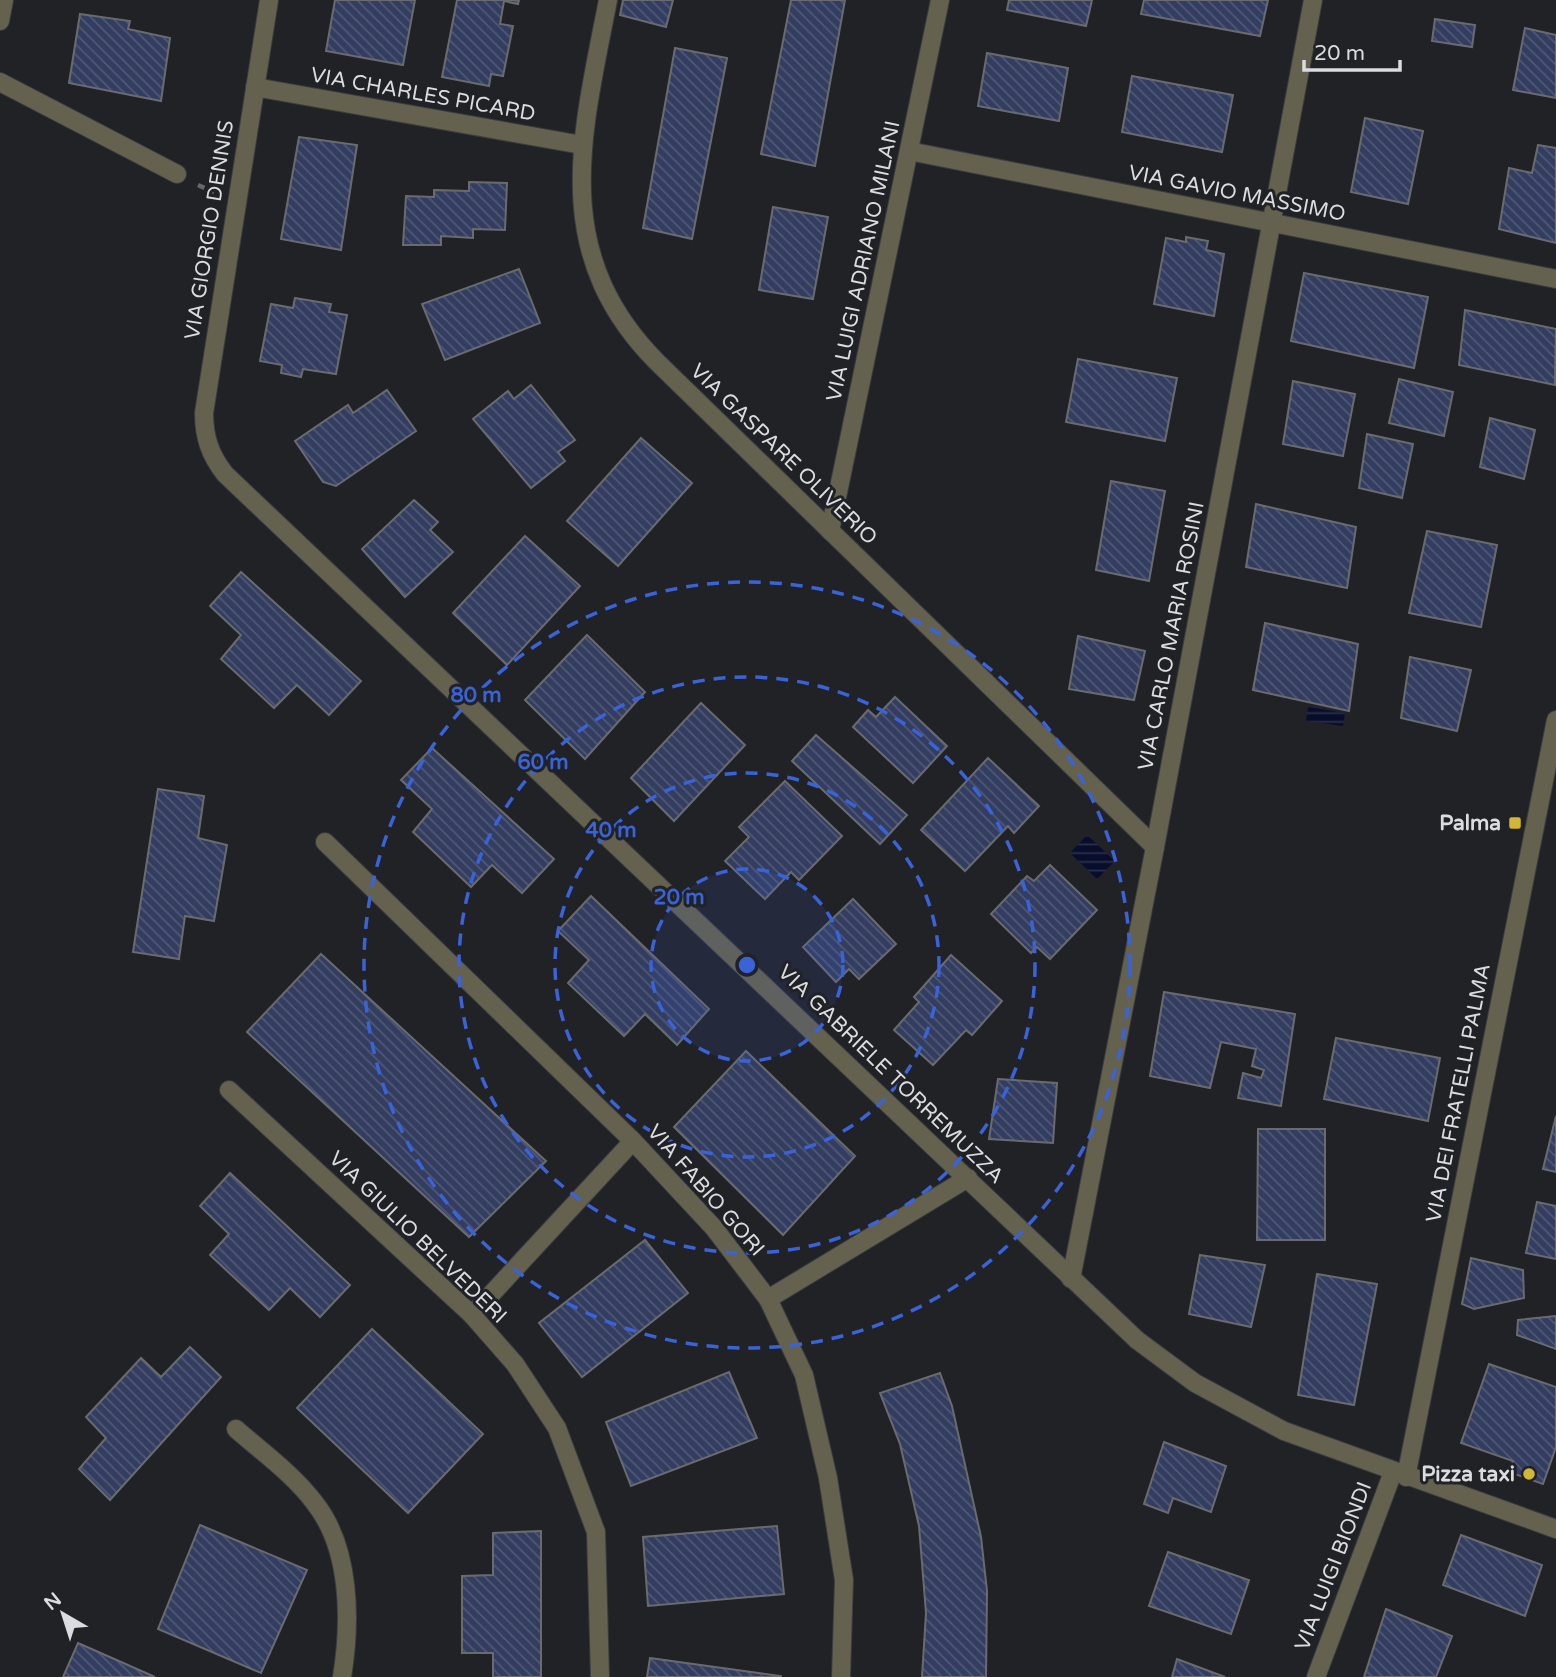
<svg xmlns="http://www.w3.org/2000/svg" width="1556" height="1677" font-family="'Varela Round',sans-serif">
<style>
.water{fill:url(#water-rules)}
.building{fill:url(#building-back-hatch);stroke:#696b70;stroke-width:2}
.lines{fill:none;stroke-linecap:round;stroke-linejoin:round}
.minor-casing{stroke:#3b3c40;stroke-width:20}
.path{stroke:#67686c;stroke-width:4.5;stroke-dasharray:7 3.5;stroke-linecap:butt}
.minor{stroke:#65614f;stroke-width:18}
.ring{fill:none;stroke:#3a63d9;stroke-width:3.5;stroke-dasharray:12 9}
.poi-dot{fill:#d2b635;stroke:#212226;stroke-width:2.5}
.labels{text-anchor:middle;stroke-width:6;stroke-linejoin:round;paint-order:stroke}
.street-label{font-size:21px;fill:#dbdcdf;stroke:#212226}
.poi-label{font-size:21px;font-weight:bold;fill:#dbdcdf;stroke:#212226;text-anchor:end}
.centre{fill:#3a63d9;stroke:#212226;stroke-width:3.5}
.ring-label{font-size:21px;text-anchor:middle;font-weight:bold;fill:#3a63d9;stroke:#212226;stroke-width:6;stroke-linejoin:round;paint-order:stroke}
</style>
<defs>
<pattern id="water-rules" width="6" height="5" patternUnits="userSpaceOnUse" patternTransform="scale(1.75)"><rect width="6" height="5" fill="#080d2c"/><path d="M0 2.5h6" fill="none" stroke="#2b304a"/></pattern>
<pattern id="building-back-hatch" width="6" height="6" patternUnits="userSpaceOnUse" patternTransform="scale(1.75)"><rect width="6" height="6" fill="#333d60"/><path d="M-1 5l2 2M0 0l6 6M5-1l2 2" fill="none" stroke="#505876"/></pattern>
</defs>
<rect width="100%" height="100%" fill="#212226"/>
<g class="water">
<path d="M1308,707L1345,713L1343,726L1306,721Z"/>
<path d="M1087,835L1115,861L1097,879L1070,853Z"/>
</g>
<g class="building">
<path d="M335,0H415L403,65L326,51Z"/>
<path d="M457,0H519L518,4L504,1L500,24L513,26L503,76L491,74L489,86L442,77Z"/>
<path d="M623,0H673L666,27L620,15Z"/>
<path d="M791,0H845L815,166L761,154Z"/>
<path d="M1009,0H1092L1086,26L1007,10Z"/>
<path d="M1144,0H1268L1260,36L1141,14Z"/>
<path d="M80,14L130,21L128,29L170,38L161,101L69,83Z"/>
<path d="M1435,19L1475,25L1472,47L1432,41Z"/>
<path d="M1525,28L1556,35V98L1513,90Z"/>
<path d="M675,48L727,58L692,239L643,228Z"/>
<path d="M987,53L1068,68L1059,121L978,106Z"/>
<path d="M1132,76L1233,95L1222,152L1122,132Z"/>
<path d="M1365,118L1423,131L1408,204L1351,192Z"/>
<path d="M299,137L357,145L341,250L281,239Z"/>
<path d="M1538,145L1556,148V243L1499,229L1509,168L1532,173Z"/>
<path d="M469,182L507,183L505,230L473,229V238L441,236V245H403L406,196L434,197V190L469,191Z"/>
<path d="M773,207L828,217L813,299L759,290Z"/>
<path d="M1186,237L1208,241L1206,250L1224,254L1214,316L1154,304L1166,238L1186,242Z"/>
<path d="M519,269L540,323L445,360L422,304Z"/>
<path d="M1304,273L1428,297L1414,368L1291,341Z"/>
<path d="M295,298L331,304L329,312L347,315L336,374L303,369L301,377L281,373L282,365L260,361L271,304L293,308Z"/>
<path d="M1465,310L1556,329L1555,385L1459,365Z"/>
<path d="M1078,359L1177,378L1165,441L1066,422Z"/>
<path d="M1399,379L1453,392L1444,436L1389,423Z"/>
<path d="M1293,381L1355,394L1343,456L1283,444Z"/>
<path d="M531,385L575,440L558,452L565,461L531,488L473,419L508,391L514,399Z"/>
<path d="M387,390L416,431L336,486L323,482L295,441L348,405L353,413Z"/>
<path d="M1490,418L1535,430L1524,479L1480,467Z"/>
<path d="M1367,434L1413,444L1402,498L1359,488Z"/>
<path d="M641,438L692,483L618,566L567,521Z"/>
<path d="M1111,481L1165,491L1149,581L1096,570Z"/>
<path d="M414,500L438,522L430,530L453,552L405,597L362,549Z"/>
<path d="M1256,504L1356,527L1347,588L1246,567Z"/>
<path d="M1427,531L1497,545L1481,627L1409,613Z"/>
<path d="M525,536L580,586L507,665L453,613Z"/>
<path d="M241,572L361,681L329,715L297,685L274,708L221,659L241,635L210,606Z"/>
<path d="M1265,623L1358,644L1349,711L1253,690Z"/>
<path d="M587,635L645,692L585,759L525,700Z"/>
<path d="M1078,636L1145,651L1134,700L1069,689Z"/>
<path d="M1410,657L1471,670L1457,731L1401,718Z"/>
<path d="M895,697L947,746L913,783L853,727L868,710L876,717Z"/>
<path d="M701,703L745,745L674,821L631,778Z"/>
<path d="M816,735L907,815L880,844L792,761Z"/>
<path d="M432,748L554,859L522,893L492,865L471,887L413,832L432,809L401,780Z"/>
<path d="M988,758L1039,806L1014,833L1008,826L965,871L921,830Z"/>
<path d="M785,781L842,836L799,880L791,872L765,899L725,861L749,837L739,827Z"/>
<path d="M158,789L204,796L198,838L227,845L214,921L185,916L179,959L133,952Z"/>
<path d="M1050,865L1097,910L1050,959L1037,947L1031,953L991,914L1027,876L1034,881Z"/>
<path d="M591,896L709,1009L677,1045L645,1014L624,1036L568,983L589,960L558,931Z"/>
<path d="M853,899L896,944L859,979L849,969L836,982L803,947Z"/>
<path d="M321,954L546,1161L469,1237L247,1032Z"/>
<path d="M951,955L1002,1001L972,1035L966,1030L933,1065L894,1030L919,1002L914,997Z"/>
<path d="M1164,992L1295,1014L1281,1106L1238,1098L1243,1073L1261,1078L1264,1070L1252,1066L1256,1049L1221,1042L1210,1088L1150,1076Z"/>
<path d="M1336,1038L1440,1058L1428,1121L1324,1099Z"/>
<path d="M746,1051L855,1156L783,1235L674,1127Z"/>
<path d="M998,1079L1057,1083L1053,1143L989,1139Z"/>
<path d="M1556,1116V1172L1543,1169Z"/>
<path d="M1258,1129H1325V1240H1257Z"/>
<path d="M230,1173L350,1285L320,1317L290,1288L269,1310L210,1255L229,1234L200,1206Z"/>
<path d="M1537,1202L1556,1206V1259L1526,1253Z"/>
<path d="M645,1240L688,1293L582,1377L539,1323Z"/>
<path d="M1200,1255L1265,1265L1251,1327L1189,1314Z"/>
<path d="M1471,1258L1523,1270L1524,1298L1474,1309L1462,1304Z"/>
<path d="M1317,1274L1377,1284L1354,1405L1298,1395Z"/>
<path d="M1556,1316V1349L1517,1335L1518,1320Z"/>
<path d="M372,1329L483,1434L408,1513L297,1408Z"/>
<path d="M190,1347L221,1377L110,1500L79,1469L106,1438L86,1417L141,1358L161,1377Z"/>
<path d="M1489,1364L1556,1387V1447L1543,1484L1509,1472L1513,1461L1461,1443Z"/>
<path d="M729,1372L757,1438L631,1486L606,1422Z"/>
<path d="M940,1373L952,1406L981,1537L987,1591L986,1677H922L926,1613L919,1526L900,1444L880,1393Z"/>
<path d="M1164,1442L1226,1466L1211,1512L1173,1498L1168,1513L1144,1504Z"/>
<path d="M200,1525L307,1570L261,1673L158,1629Z"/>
<path d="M777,1526L784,1594L648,1606L643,1537Z"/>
<path d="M541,1531V1677H493V1653H462V1576L493,1575V1533Z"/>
<path d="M1461,1535L1542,1565L1525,1616L1443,1585Z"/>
<path d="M1168,1552L1249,1580L1231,1634L1149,1606Z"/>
<path d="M1386,1609L1452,1636L1436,1677H1364Z"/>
<path d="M78,1643L155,1677H63Z"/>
<path d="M650,1658L781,1676V1677H647Z"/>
<path d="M1177,1659L1225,1677H1172Z"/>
</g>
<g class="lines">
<g class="minor-casing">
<g id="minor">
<path d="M269,0L204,413C204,437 210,455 225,474L1137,1340L1195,1383L1284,1431L1556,1529"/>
<path d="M608,0C582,135 548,252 657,362L1155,847"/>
<path d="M0,21L4,0"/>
<path d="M0,82L177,174"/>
<path d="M255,87L582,145"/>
<path d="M909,151L1556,279"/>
<path d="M830,531L940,0"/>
<path d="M325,842L633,1141L714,1228L768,1299L804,1375L828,1478L844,1580L841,1677"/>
<path d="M229,1090L472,1315L515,1364L557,1428L596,1532L600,1677"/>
<path d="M1071,1279L1155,847L1313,0"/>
<path d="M768,1299L968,1178"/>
<path d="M472,1315L633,1141"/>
<path d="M236,1429C262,1452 293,1474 314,1502C351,1548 351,1621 342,1677"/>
<path d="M1406,1477L1556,720"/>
<path d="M1316,1677L1393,1472"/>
</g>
</g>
<path class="path" d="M198,185L216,193"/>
<use href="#minor" class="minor"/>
</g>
<circle cx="747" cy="965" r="96" fill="#3a63d9" fill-opacity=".12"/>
<g class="ring">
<circle cx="747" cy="965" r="96"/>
<circle cx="747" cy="965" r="192"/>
<circle cx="747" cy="965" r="288"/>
<circle cx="747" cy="965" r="383"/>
</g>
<g class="poi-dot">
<rect x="1508" y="816" width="14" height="14" rx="3.5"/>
<circle cx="1529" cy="1474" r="7"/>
</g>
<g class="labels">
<g class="street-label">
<text transform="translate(423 94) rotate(10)" y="7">VIA CHARLES PICARD</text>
<text transform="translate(1237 193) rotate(11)" y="7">VIA GAVIO MASSIMO</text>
<text transform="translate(209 230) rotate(-81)" y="7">VIA GIORGIO DENNIS</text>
<text transform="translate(863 261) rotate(-78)" y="7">VIA LUIGI ADRIANO MILANI</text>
<text transform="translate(784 454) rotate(44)" y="7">VIA GASPARE OLIVERIO</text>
<text transform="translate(1171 636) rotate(-79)" y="7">VIA CARLO MARIA ROSINI</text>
<text transform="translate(891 1074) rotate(44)" y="7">VIA GABRIELE TORREMUZZA</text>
<text transform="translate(1458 1093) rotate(-79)" y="7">VIA DEI FRATELLI PALMA</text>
<text transform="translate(706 1190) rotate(49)" y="7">VIA FABIO GORI</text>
<text transform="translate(418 1237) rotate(44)" y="7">VIA GIULIO BELVEDERI</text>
<text transform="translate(1333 1566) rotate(-69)" y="7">VIA LUIGI BIONDI</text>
</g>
<g class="poi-label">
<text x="1501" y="830">Palma</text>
<text x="1515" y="1481">Pizza taxi</text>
</g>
</g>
<circle cx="747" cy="965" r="10" class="centre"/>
<g class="ring-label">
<text x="476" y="702">80 m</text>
<text x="543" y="769">60 m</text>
<text x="611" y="837">40 m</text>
<text x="679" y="904">20 m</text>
</g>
<g transform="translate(63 1614) rotate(321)" stroke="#212226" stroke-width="5" paint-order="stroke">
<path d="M0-5L12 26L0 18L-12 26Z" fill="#dbdcdf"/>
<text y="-10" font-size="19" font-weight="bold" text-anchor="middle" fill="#dbdcdf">N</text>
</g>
<path d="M1304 60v10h96v-10" fill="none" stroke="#dbdcdf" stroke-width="3.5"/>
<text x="1314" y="60" font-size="21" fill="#dbdcdf" stroke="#212226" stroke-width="5" paint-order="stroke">20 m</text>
</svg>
